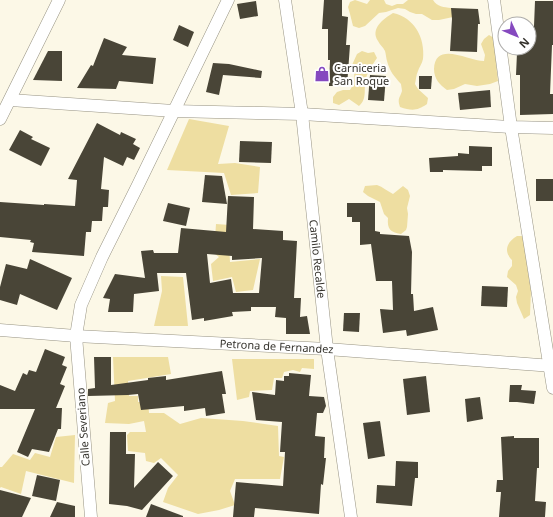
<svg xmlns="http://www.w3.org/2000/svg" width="553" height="517" font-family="'Noto Sans',sans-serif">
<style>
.green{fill:#eedea1}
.building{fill:#494537;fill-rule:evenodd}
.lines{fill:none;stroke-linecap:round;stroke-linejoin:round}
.minor-casing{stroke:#979383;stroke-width:13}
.minor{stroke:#fff;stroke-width:12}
.labels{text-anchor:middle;stroke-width:4;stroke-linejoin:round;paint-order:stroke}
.poi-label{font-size:11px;fill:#34322c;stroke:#fff;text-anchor:start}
.street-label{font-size:11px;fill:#34322c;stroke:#fff}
</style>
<rect width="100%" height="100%" fill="#fcf8e7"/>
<g class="green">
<path d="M355,0L367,4L370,0H384L386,4L392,6L397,4H403L408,0H433C437,7 444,7 451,8L453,17L439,20H432L422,14H416L410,12L405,9L398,8L386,12L379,13L365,26L359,28L353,26L350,14L348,7L350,2Z"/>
<path d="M393,13C415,18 425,38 423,59C422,64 419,67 418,71C416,75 416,80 415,84L418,89L428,98L427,104C417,111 412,111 400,107C397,98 400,98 402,91C402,89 401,85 401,84C394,76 390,72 387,61C386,58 386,54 385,51C383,47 380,45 378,41C370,29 383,19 393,13Z"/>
<path d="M489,35L494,38C496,53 496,67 498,81L490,84L477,86L465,84L454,89L447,90C440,85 434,79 434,69C435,40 469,61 484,61L485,55L481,44L484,39Z"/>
<path d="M362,51L368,53L374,52L377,58C373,64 368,71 366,78C363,89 368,98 359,106L349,99L339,105L333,103V97L337,92L343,90H350C356,81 355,75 352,65L357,54Z"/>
<path d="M189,119L229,126L218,164L235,163L260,167L258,193L231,195L224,173L167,170Z"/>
<path d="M377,185C383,187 387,191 393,194L403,186L408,190L410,196L407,208L408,214L407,227L406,230L401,234C390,232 387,229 388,218L384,214L380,202L368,196L363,192L365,186Z"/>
<path d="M216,224L230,225L228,228L230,262L260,259L253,290L236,292L232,277L213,281L211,264L219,257L214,253Z"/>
<path d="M517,236H523L528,247L527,265L531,290L530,315L524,319L517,303L516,297L518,291L516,285L507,277L508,271L512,266V260C503,251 507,242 517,236Z"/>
<path d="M161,276L183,277L188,326H154L162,291Z"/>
<path d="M113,357H168L171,374L128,381L129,396H138V402H148L149,413H164L180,424L201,418L243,421L278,426L279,456L284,457L280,479H235L230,491L235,505L219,510L198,514L163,502L168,488L178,475L161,458L154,463L146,461L145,453L128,451L127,435L130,432H146L144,421L129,424L105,423L108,403L115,401Z"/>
<path d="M232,359H314V369L302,368L300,372L293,370L284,372L282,378H274L272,390L250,391L249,397L237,400Z"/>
<path d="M75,435L74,483L26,471L21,494L1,487L0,488V467H2L13,454L30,460L35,453L50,457L56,437Z"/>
</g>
<g class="building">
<path d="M324,0H342V16L348,17L346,45H350L347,86H329L330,60H328V29H322Z"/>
<path d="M256,1L258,16L240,19L237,4Z"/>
<path d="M535,1H553V45H552L550,94H553V114L520,115V75H516L517,53L525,54V48H529V26H534Z"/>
<path d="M451,8L478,9L480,24H478L477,52L450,51L452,19Z"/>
<path d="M179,25L194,32L188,47L173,40Z"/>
<path d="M104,38L127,47L122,55L156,58L153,84L119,81L116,89L77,88L91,65L93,66Z"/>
<path d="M48,51H62V81L33,80Z"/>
<path d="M213,63L229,64L262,71L261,78L223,75L219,95L206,92Z"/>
<path d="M370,75L386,76L384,101L368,100Z"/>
<path d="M419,76H432L431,89H419Z"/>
<path d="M490,90L491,107L460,110L458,93Z"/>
<path d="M97,123L120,135L121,132L136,139L133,144L140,148L134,160L127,157L123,166L104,157L101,189L109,190L108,207H103L102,221H92L91,232H86L84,256L32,252L34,243L30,242L31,240L0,237V202L44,205V204L75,206L77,180L68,179Z"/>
<path d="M20,130L33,137L31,139L50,148L41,166L9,150Z"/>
<path d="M240,141L272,142L271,163L239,162Z"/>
<path d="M469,146L492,147V166H482V171L443,170V172H430L429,158L458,156V153L469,154Z"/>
<path d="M205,175L222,176L227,204L202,202Z"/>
<rect x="536" y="179" width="17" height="22"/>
<path d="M228,196L254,197L253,229L283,231V240L297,241L294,298H301L300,317L307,316L310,334H286V318L275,317L276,307H251V311L232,312L233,316L204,321V318L192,320L186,273H157L159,291L134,294L133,312H108L110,299L103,298L115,274L145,278L141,251L153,250L154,253H178L181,228L226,232ZM207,254L232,256V260L262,258L259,293H233L231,279L210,283Z"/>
<path d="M168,203L190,208L186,226L163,221Z"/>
<path d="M347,203H375V231L380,232V234L409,236L412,252L411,294H413L414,311L433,307L438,330L407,336L406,330L383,333L380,309L393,310L392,281H376L371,244L360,245V222H352V217H347Z"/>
<path d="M30,259L72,278L57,310L20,294L17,305L0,300V287L6,264L27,269Z"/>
<path d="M482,286L508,287L507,307L481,306Z"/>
<path d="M344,313H360L359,332L343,331Z"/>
<path d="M45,349L65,357L62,365L67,367L60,384L65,386L56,408H62L61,429H58L49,452L32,449L28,457L17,452L35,409H0V385L15,391L23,373L27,375L29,370L36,372Z"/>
<path d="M94,357H111V385L148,380V378L166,376V380L222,371L226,394H222L225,413L206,416L205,408L184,411V406L141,410L138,394L128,395L88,396V389L95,388Z"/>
<path d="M289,373L311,375L309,396L324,397L326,406L323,413H317L315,436L325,437L324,458H326L323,485L321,484L319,514L255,508L254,517H233L236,482L283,486L285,452H280L282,422L256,420L252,392L275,395L276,380L284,381V376H289Z"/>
<path d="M426,376L430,412L407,415L403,379Z"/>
<path d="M510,385H522L521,390L536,391L534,404L517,402H509Z"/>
<path d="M480,397L483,419L467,422L465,399Z"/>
<path d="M380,421L385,456L368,459L363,423Z"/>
<path d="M110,432H126V454H135L134,488L158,462L173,476L142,510L127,506L109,504Z"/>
<path d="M514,436V438H539V468H537L535,501L546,502L545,517H499L501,492H496L497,480H503L501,437Z"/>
<path d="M396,461L418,462V478H415L412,506L376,503L377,485L395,486Z"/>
<path d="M37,475L60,480L56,501L32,496Z"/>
<path d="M0,490L31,498L22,517H0Z"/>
<path d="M57,502L75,506V517H50Z"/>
<path d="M151,504L183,516V517H146Z"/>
</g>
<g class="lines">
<g class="minor-casing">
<g id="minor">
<path id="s1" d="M285,0L302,114L327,349L351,517"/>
<path d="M494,0L511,127L553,388"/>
<path d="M10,100L174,111L302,114L511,127L553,128"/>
<path d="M0,119L59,0"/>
<path id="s2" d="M0,330L76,336L327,349L553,366"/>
<path d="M91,517L76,336L81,305L102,257L138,185L228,0"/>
</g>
</g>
<use href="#minor" class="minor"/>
</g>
<defs>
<g id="shop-bare" transform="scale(1.2)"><path d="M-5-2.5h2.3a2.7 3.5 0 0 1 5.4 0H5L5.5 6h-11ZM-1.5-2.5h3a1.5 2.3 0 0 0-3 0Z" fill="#8549bf" stroke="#fff" stroke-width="2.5" paint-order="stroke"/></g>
</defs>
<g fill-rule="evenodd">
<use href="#shop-bare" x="322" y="74"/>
</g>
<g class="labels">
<g class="poi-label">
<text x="334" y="72">Carniceria<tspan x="334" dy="13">San Roque</tspan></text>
</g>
<g class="street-label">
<text dy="4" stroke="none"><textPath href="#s1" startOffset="261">Camilo Recalde</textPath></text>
<text dy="4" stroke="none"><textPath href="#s2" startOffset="277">Petrona de Fernandez</textPath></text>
<text transform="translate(83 427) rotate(-94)" y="4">Calle Severiano</text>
</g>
</g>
<g transform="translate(517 36) rotate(134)"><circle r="19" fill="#ffffff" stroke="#aeadab"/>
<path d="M0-3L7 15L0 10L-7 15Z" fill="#8549bf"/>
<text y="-6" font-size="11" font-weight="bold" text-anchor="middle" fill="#34322c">N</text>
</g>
</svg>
